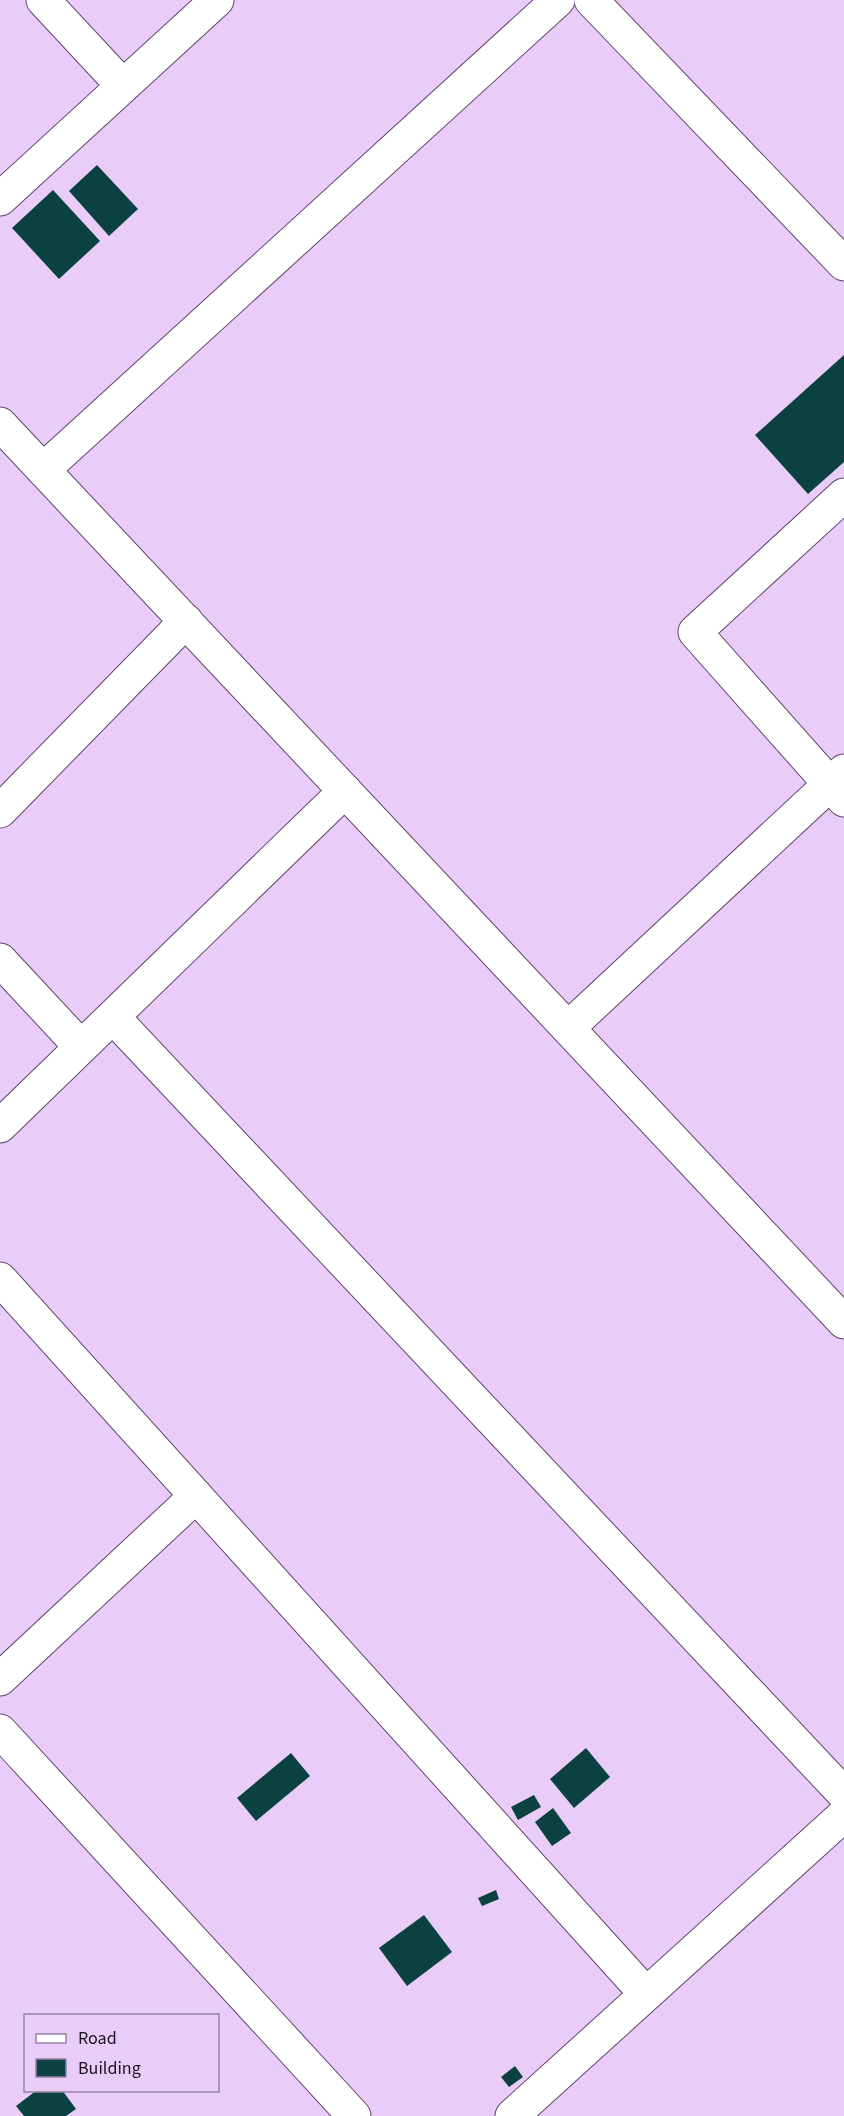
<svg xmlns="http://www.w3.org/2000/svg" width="844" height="2116" font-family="'Source Sans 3',sans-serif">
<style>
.building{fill:#0c4141}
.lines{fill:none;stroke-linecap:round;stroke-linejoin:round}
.minor-casing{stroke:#5e466b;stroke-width:35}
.minor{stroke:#fff;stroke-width:33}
</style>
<rect width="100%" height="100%" fill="#e9cdf8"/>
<g class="building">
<path d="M97,165L138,209L109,236L69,191Z"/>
<path d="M53,190L100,241L59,279L12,228Z"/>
<path d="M844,355V462L808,494L755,435Z"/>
<path d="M586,1748L610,1777L574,1808L550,1779Z"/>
<path d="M291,1753L310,1776L256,1821L237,1798Z"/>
<path d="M534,1795L541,1807L518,1820L511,1807Z"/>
<path d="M553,1808L571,1833L552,1846L535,1822Z"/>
<path d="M496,1890L499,1899L482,1906L478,1898Z"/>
<path d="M424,1915L452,1952L407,1986L379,1948Z"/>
<path d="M515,2066L523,2077L509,2087L501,2077Z"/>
<path d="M37,2090H62L76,2109L66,2116H24L16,2106Z"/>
</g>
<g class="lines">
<g class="minor-casing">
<g id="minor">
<path d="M43,0L123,86"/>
<path d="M591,0L844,264"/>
<path d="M0,199L217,0"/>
<path d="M0,424L844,1322"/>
<path d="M43,470L558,0"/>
<path d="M844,495L695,632L844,800"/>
<path d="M0,811L186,621"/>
<path d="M0,960L81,1047"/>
<path d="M113,1017L844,1794"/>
<path d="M568,1028L844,771"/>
<path d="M0,1126L345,791"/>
<path d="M0,1279L646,1994"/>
<path d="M0,1679L196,1496"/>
<path d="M0,1731L354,2116"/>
<path d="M512,2116L844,1815"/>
</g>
</g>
<use href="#minor" class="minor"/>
</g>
<rect x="24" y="2014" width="195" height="78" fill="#e9cdf8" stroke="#9782a2" stroke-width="1.5"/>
<rect x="36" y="2034" width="30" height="9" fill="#ffffff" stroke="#9782a2" stroke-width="1.5"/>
<text x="78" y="2044" font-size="18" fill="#1b1121">Road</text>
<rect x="36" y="2059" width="30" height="18" fill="#0c4141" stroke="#9782a2" stroke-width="1.5"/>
<text x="78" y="2074" font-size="18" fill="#1b1121">Building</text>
</svg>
